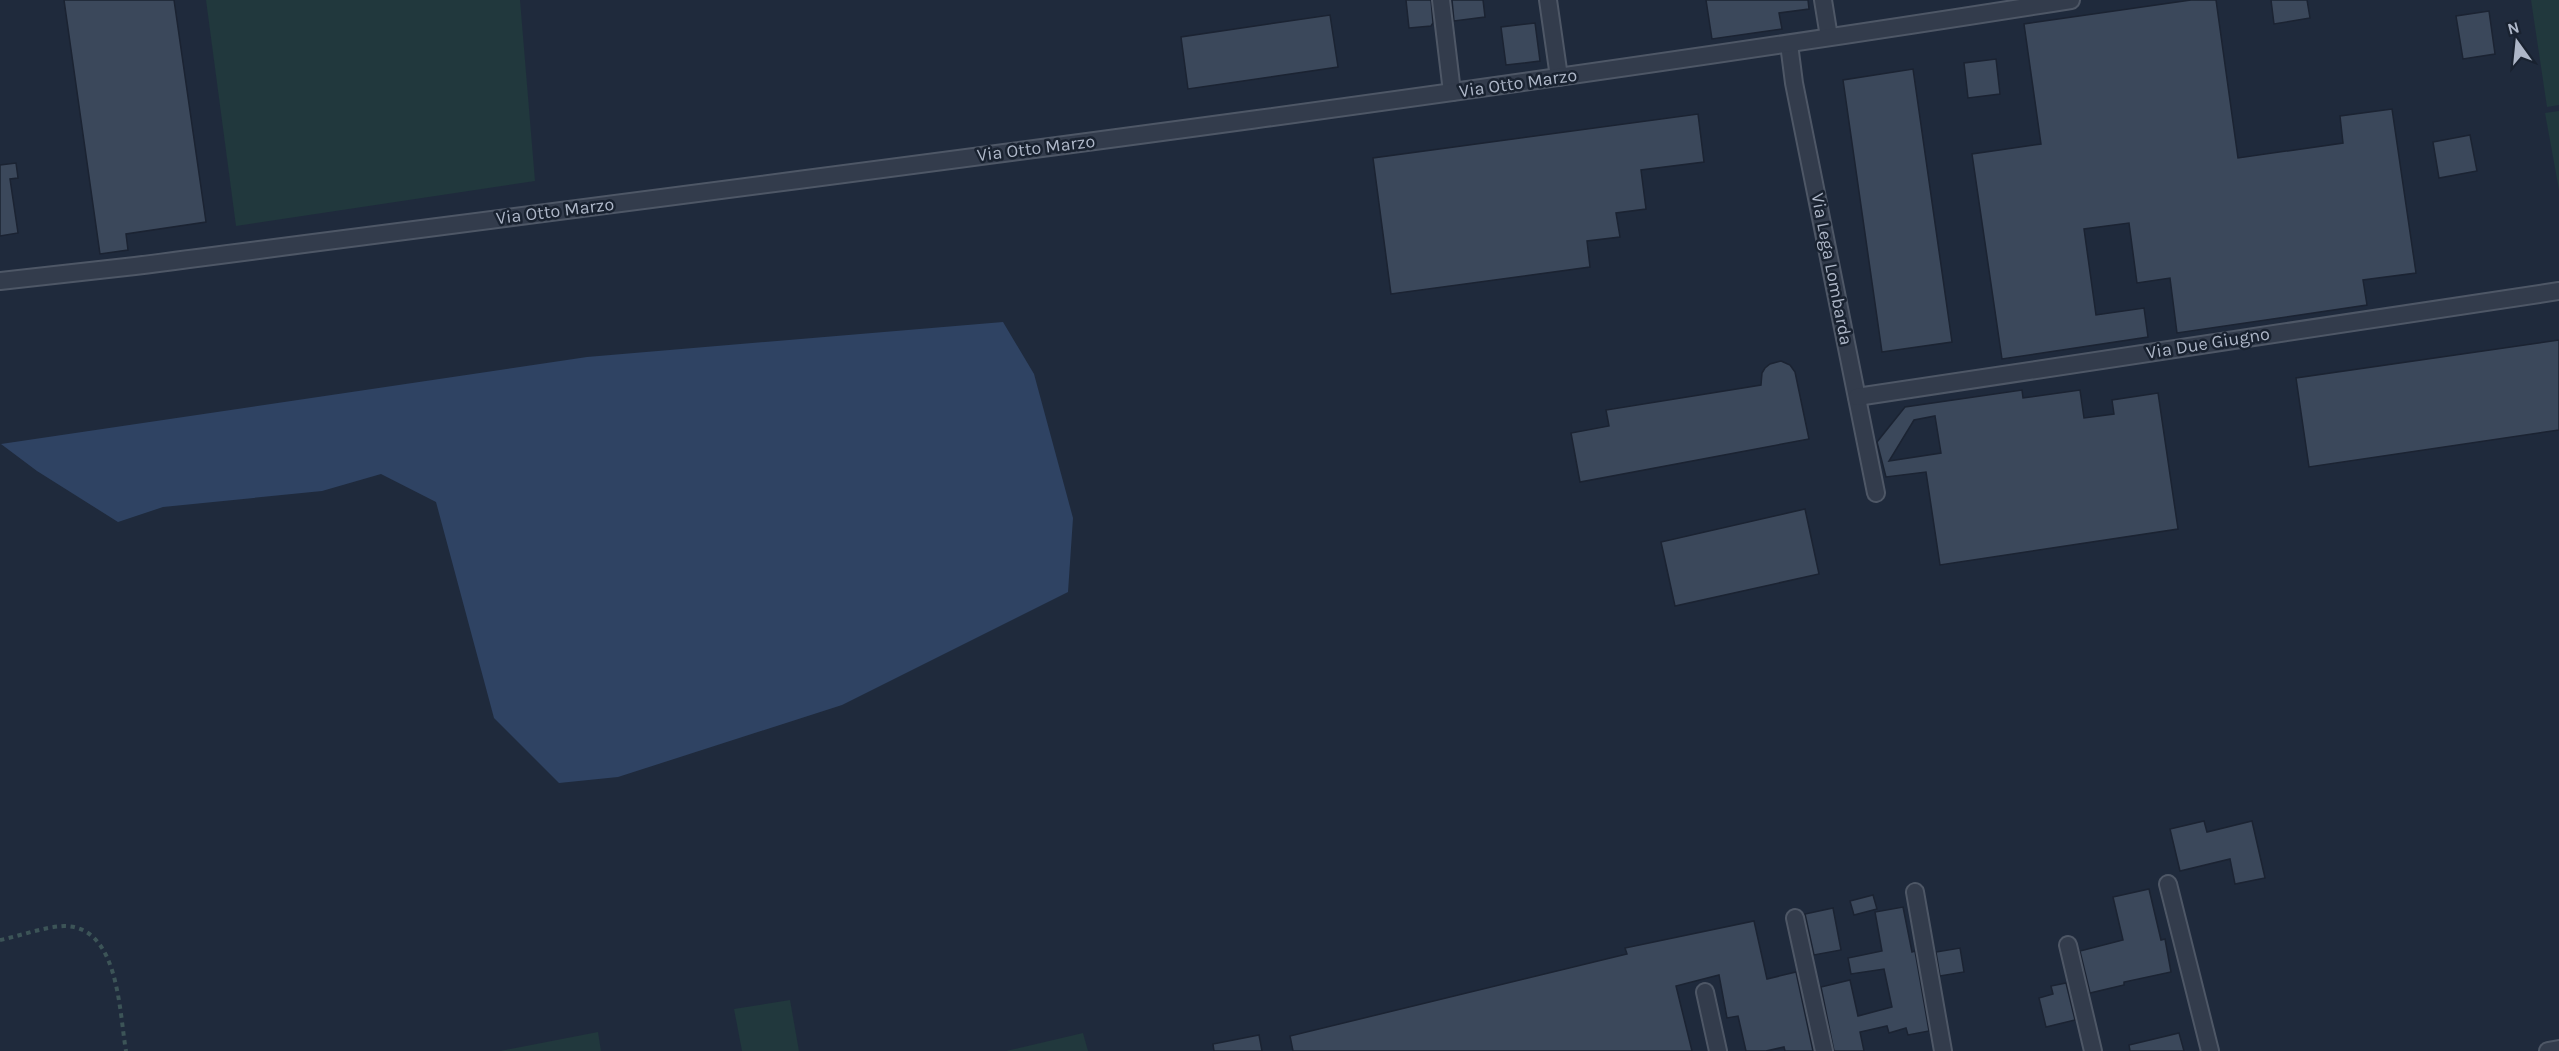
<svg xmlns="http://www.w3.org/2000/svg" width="2559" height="1051" font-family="Karla,sans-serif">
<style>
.green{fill:#21383d}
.water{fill:#2f4363}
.building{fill:#3b485b;stroke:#1b2332;stroke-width:1.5;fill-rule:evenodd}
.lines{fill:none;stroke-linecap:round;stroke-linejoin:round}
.minor-casing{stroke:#4e5766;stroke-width:20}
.path{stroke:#3c5457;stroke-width:4;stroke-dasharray:4.5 4.5;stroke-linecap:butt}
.minor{stroke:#333c4c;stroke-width:16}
.labels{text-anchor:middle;stroke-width:5;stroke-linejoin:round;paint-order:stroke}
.street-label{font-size:18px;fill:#aeb7c8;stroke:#192230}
</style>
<rect width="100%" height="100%" fill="#1f2a3c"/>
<g class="green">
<path d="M206,0H520L535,181L236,226Z"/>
<path d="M2531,0H2559V105L2547,107Z"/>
<path d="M2559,111V190L2545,113Z"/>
<path d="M790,1000L799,1051H742L734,1009Z"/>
<path d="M598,1032L601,1051H500Z"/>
<path d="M1083,1033L1088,1051H1006Z"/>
</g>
<path class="water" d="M1003,322L1034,374L1073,518L1068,592L842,705L618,777L559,783L494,718L436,502L381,474L322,491L163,507L118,522L37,471L1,444L587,357Z"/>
<g class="building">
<path d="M64,0H174L206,222L126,234L128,250L100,254Z"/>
<path d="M1406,0H1431L1433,23L1431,26L1409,28Z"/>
<path d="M1452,0H1483L1485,17L1454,21Z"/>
<path d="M1706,0H1808L1809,9L1779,13L1782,29L1712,39Z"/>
<path d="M2191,0H2216L2238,158L2343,143L2340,116L2392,109L2416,273L2363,280L2367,305L2177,333L2170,278L2137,283L2129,223L2084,229L2096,315L2144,308L2148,337L2002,359L1972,154L2041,144L2024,24Z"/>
<path d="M2271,0H2307L2310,18L2274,24Z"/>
<path d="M2489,11L2495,54L2463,59L2456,16Z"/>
<path d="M1330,15L1338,67L1188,89L1181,37Z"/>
<path d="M1535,23L1540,61L1506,65L1501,27Z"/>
<path d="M1996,59L2000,94L1968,98L1964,63Z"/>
<path d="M1913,69L1952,342L1882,352L1843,80Z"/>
<path d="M1698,114L1704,162L1641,170L1646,209L1616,213L1620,237L1587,241L1590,267L1391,294L1373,158Z"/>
<path d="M2470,135L2477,171L2439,178L2433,142Z"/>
<path d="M16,163L18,178L10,179L18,233L0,236V165Z"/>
<path d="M2559,340V430L2309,467L2296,378Z"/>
<path d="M1781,361L1790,365L1795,372L1809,439L1580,482L1571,433L1609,426L1606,410L1761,385L1762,373L1765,368L1770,364Z"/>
<path d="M2022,390L2023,398L2080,390L2084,418L2114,414L2112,400L2158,393L2178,529L1940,565L1926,472L1886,477L1877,442L1905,407ZM1935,416L1941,453L1889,461L1914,420Z"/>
<path d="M1805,509L1819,574L1675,606L1661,542Z"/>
<path d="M2204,821L2207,832L2252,821L2265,878L2235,884L2230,859L2180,871L2170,829Z"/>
<path d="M2149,889L2161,940L2165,939L2171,972L2124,982V985L2090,993L2080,951L2123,940L2113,897Z"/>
<path d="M1873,895L1877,909L1854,915L1850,901Z"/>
<path d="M1903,907L1912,952L1915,951L1929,1031L1908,1035L1906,1028L1889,1033L1887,1026L1860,1032L1864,1051H1834L1821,987L1850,980L1858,1016L1892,1007L1884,969L1851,974L1848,958L1882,951L1875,912Z"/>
<path d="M1833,908L1841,950L1814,955L1805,914Z"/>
<path d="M1754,921L1767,979L1796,972L1813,1051H1785L1784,1047L1766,1051H1746L1738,1016L1727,1018L1719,975L1676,986L1692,1051H1293L1290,1036L1627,954L1625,948Z"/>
<path d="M1960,948L1964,972L1940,976L1936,952Z"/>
<path d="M2066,983L2075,1020L2046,1027L2039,998L2053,994L2051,986Z"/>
<path d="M2179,1033L2184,1051H2130L2129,1045Z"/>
<path d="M1259,1035L1262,1051H1214L1213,1044Z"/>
</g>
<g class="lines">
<g class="minor-casing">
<g id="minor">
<path d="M1441,0L1452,92"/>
<path d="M1548,0L1559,77"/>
<path d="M1823,0L1829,37"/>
<path d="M1789,44L1794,83L1876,493"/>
<path d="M0,281L135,266C781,182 1428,102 2071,0"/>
<path d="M1857,397L2559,291"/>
<path d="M2168,884L2210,1051"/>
<path d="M1915,892L1943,1051"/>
<path d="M1795,918L1824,1051"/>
<path d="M2068,945L2093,1051"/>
<path d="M1705,992L1718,1051"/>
<path d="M2548,1051L2559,1049"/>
</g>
</g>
<path class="path" d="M0,940C20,936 43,927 64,926C119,926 119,1011 126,1051"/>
<use href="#minor" class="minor"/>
</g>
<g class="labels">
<g class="street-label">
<text transform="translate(1518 83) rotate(-8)" y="6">Via Otto Marzo</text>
<text transform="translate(1036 148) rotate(-7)" y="6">Via Otto Marzo</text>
<text transform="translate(555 211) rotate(-7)" y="6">Via Otto Marzo</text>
<text transform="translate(1832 269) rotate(79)" y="6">Via Lega Lombarda</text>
<text transform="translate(2208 343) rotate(-9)" y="6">Via Due Giugno</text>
</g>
</g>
<g transform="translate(2517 42) rotate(345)" stroke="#192230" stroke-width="4.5" paint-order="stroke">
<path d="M0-4.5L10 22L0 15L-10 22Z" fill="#aeb7c8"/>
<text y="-9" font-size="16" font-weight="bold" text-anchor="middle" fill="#aeb7c8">N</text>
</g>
</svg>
